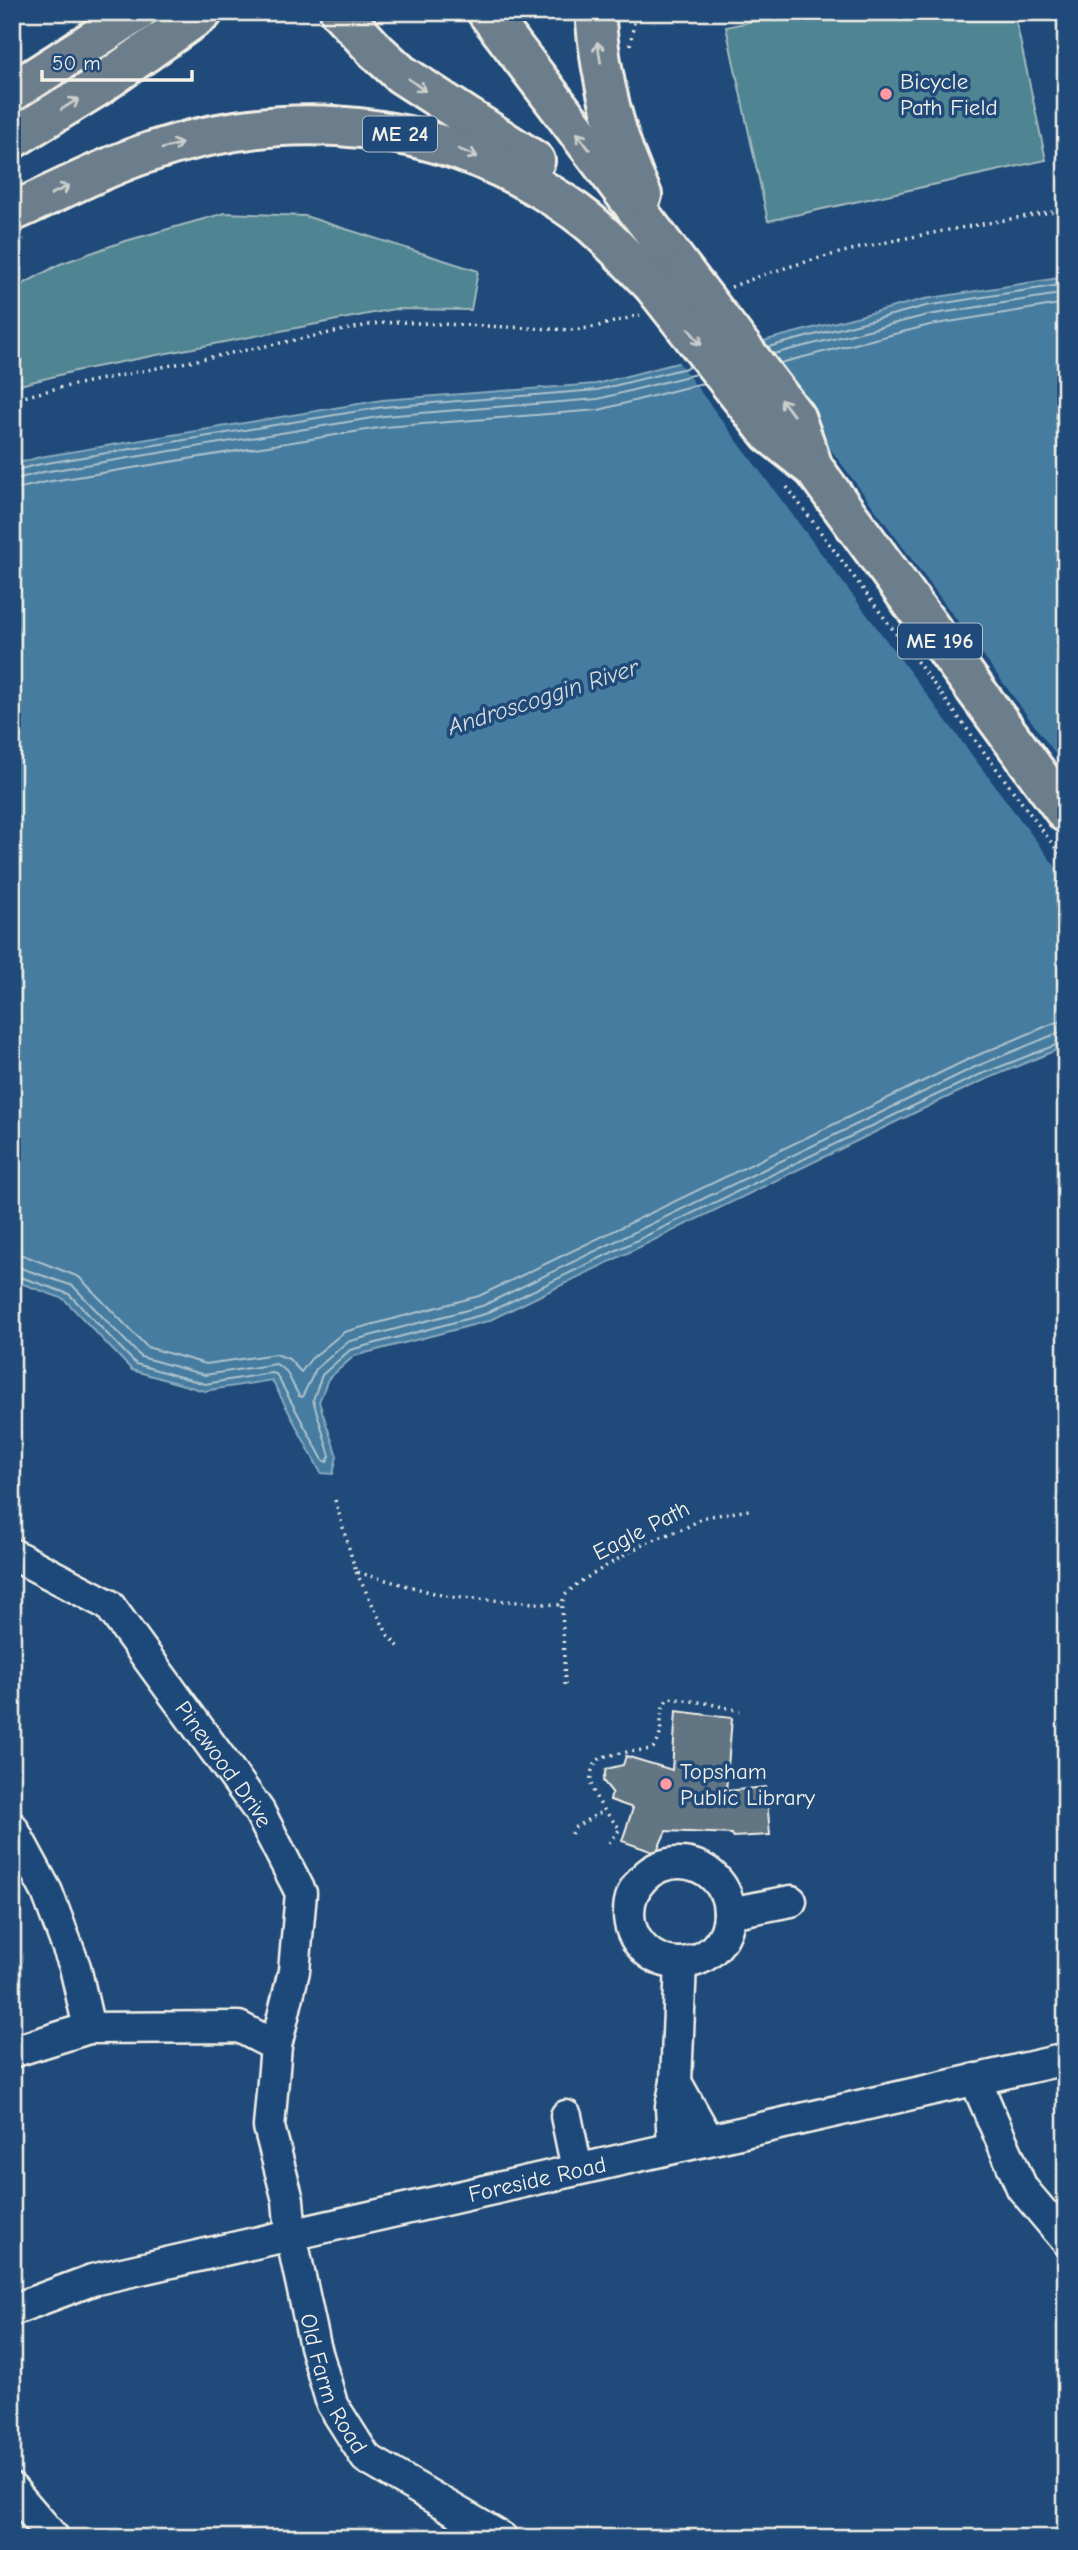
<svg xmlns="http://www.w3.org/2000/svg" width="1078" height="2550" font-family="'Comic Neue',sans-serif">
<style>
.green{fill:#508492;stroke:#a2babd;stroke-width:2}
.water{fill:#447ba0;stroke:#8aaabd;stroke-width:2}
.pier{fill:#1f4a7a}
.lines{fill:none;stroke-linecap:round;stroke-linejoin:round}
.shore{stroke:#aec2cb;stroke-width:2}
.building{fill:#627483;stroke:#f4f1e8;stroke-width:2}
.minor-casing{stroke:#f4f1e8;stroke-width:35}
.highway-casing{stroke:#f4f1e8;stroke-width:44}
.path{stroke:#f4f1e8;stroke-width:3.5;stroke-dasharray:2 5;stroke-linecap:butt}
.minor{stroke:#1f4a7a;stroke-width:30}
.highway{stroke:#6c7d8b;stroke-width:38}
.highway-bridge-casing{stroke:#f4f1e8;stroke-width:44;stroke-linecap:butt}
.path-bridge{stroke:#f4f1e8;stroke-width:3.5;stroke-dasharray:2 5;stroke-linecap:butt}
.highway-bridge{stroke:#6c7d8b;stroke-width:38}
.oneway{stroke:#cbcecc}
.poi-dot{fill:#ff9aa2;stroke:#1f4a7a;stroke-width:2.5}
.labels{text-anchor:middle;stroke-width:7;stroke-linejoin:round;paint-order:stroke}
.shield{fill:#1f4a7a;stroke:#b4bfc7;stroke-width:2}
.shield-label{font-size:21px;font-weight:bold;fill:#f4f1e8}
.poi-label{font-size:23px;fill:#f4f1e8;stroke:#1f4a7a;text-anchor:start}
.street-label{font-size:23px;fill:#f4f1e8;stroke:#1f4a7a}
.water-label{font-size:24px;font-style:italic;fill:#dadfdd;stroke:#1f4a7a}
</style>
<rect width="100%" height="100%" fill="#1f4a7a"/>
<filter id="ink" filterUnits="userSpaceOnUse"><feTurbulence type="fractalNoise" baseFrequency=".0143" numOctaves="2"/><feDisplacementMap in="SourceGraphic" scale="14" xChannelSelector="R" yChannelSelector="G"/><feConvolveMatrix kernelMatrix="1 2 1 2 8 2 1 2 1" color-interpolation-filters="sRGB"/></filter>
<g filter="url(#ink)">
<g class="green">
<path d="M795,12H1014L1046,160L768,221L726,27Z"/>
<path d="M225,213L305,216L478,271L471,310L394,309L75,371L12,387V290L60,264L122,242Z"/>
</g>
<path class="water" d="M1066,277V1046L982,1081L914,1113L488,1321L354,1356L328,1379L319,1402L337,1456L333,1474L321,1473L272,1380L204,1391L132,1370L64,1299L12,1280V465L40,457L382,400L596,384L925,299Z"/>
<path class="pier" d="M750,340L1066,768V881L676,359Z"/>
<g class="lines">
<g class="shore">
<path d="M768,347L926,306L1066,284"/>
<path d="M773,354L928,315L1066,293"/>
<path d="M780,363L930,325L1066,303"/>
<path d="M12,471L41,464L383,407L597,390L690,367"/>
<path d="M12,480L43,472L384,416L598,399L696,374"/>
<path d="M12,490L46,482L385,427L599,410L703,383"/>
<path d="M12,1254L23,1255L79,1277L147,1347L206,1364L276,1354L289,1359L301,1372L311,1359L344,1332L479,1296L971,1058L1054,1023L1066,1021"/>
<path d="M12,1265L73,1286L141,1357L205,1375L276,1364L286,1371L299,1396L302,1397L316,1369L347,1342L482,1306L975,1067L1058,1033L1066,1032"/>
<path d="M12,1274L69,1294L136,1364L205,1384L270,1373L276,1374L323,1460L327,1462L330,1456L313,1400L322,1375L350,1350L485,1314L911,1107L979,1075L1066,1041"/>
</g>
</g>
<path class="building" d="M676,1711L732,1718L726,1791L766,1787L770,1835L733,1837L732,1834L666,1831L656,1853L622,1841L633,1808L610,1800L612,1792L603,1781L606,1769L623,1765L626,1756L672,1770Z"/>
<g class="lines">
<g class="minor-casing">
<g id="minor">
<path id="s1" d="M12,1554L109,1605L259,1811L301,1893L294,1971L276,2046L269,2127L288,2200L291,2235L315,2346L332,2404L366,2458L502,2538"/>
<path d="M12,1827L47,1892L75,1967L89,2028"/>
<circle cx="679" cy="1913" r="50"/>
<path d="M729,1913L791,1901"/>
<path d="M12,2052L89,2028L239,2027L276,2046"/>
<path d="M975,2079L1022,2188L1066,2240"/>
<path d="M676,2082L708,2139"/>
<path d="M566,2116L577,2169"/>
<path d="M673,2147L671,2106L676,2082L681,1963"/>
<path id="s2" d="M12,2310L92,2280L1066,2059"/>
<path d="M12,2489L54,2538"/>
</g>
</g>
<g class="highway-casing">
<g id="highway">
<path d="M340,12L376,51L401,74L535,161"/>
<path d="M487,12L685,273"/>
<path d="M595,12C600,76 614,137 642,195"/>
<path d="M12,92L137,12"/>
<path d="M12,139L97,87L203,12"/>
<path d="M12,212C56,193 99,169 144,154C272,110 405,115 525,180C547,192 568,205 588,221C611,240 630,263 652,284"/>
<path d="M814,469L1066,813"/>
</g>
</g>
<g class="path">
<path d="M1053,12L1066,46"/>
<path d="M630,45L636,12"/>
<path d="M12,247L24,239"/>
<path d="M731,287C837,245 954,230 1066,209"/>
<path d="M12,400L54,389L374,324L397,322L574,330L595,327L640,315"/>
<path d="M335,1500L356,1572L449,1597L562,1605"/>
<path d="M356,1572L388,1635L399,1647"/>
<path d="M565,1685L562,1605L564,1596L578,1583L643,1544L685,1528L705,1517L749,1510"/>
<path d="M571,1834L574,1828L604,1810"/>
<path d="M609,1843L620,1829C606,1812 582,1788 594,1766C597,1760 601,1757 607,1756C622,1752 637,1751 652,1749C668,1735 654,1712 669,1698L706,1703L740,1711"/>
</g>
<use href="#minor" class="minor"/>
<use href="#highway" class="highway"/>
<g class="highway-bridge-casing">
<g id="highway-bridge">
<path d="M685,273L795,417L813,467"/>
<path d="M652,284L769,433L814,469"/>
</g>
</g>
<path class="path-bridge" d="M787,487L1066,862"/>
<use href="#highway-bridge" class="highway-bridge"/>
</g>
<defs><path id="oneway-shaft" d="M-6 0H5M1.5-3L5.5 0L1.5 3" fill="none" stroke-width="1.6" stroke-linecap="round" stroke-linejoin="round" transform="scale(1.75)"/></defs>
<g class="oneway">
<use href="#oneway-shaft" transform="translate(599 52) rotate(-99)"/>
<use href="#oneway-shaft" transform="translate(417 85) rotate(36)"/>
<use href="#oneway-shaft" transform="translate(70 104) rotate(-32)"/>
<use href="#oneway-shaft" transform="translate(583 141) rotate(-127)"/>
<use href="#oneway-shaft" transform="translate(172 146) rotate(-16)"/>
<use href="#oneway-shaft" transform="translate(468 153) rotate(22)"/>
<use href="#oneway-shaft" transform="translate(60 190) rotate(-25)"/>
<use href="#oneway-shaft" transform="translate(695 337) rotate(52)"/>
<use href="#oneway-shaft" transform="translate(787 407) rotate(-127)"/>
</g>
</g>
<g class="poi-dot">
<circle cx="886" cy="94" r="7"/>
<circle cx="666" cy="1784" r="7"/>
</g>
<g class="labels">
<g class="shield">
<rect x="363" y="116.5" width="74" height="35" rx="5"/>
<rect x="898" y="623.5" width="84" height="35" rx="5"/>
</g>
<g class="shield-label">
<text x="400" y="141">ME 24</text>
<text x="940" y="648">ME 196</text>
</g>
<g class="poi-label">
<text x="900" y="89">Bicycle<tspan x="900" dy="26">Path Field</tspan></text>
<text x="680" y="1779">Topsham<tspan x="680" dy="26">Public Library</tspan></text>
</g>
<g class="street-label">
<text transform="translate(641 1530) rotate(-27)" y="8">Eagle Path</text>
<text dy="8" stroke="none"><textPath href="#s1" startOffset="306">Pinewood Drive</textPath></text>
<text dy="8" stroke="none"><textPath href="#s2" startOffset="542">Foreside Road</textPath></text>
<text dy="8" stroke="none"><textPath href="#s1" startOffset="959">Old Farm Road</textPath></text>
</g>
<g class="water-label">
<text transform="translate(543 697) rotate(-18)" y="8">Androscoggin River</text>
</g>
</g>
<rect width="1078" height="2550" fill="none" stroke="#1f4a7a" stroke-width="42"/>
<rect x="21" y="21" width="1036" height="2508" fill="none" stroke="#f4f1e8" stroke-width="2.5" filter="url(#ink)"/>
<path d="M42 70v10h150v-10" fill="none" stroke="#f4f1e8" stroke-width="3.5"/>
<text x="52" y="70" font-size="21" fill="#f4f1e8" stroke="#1f4a7a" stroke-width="5" paint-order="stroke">50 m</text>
</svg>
